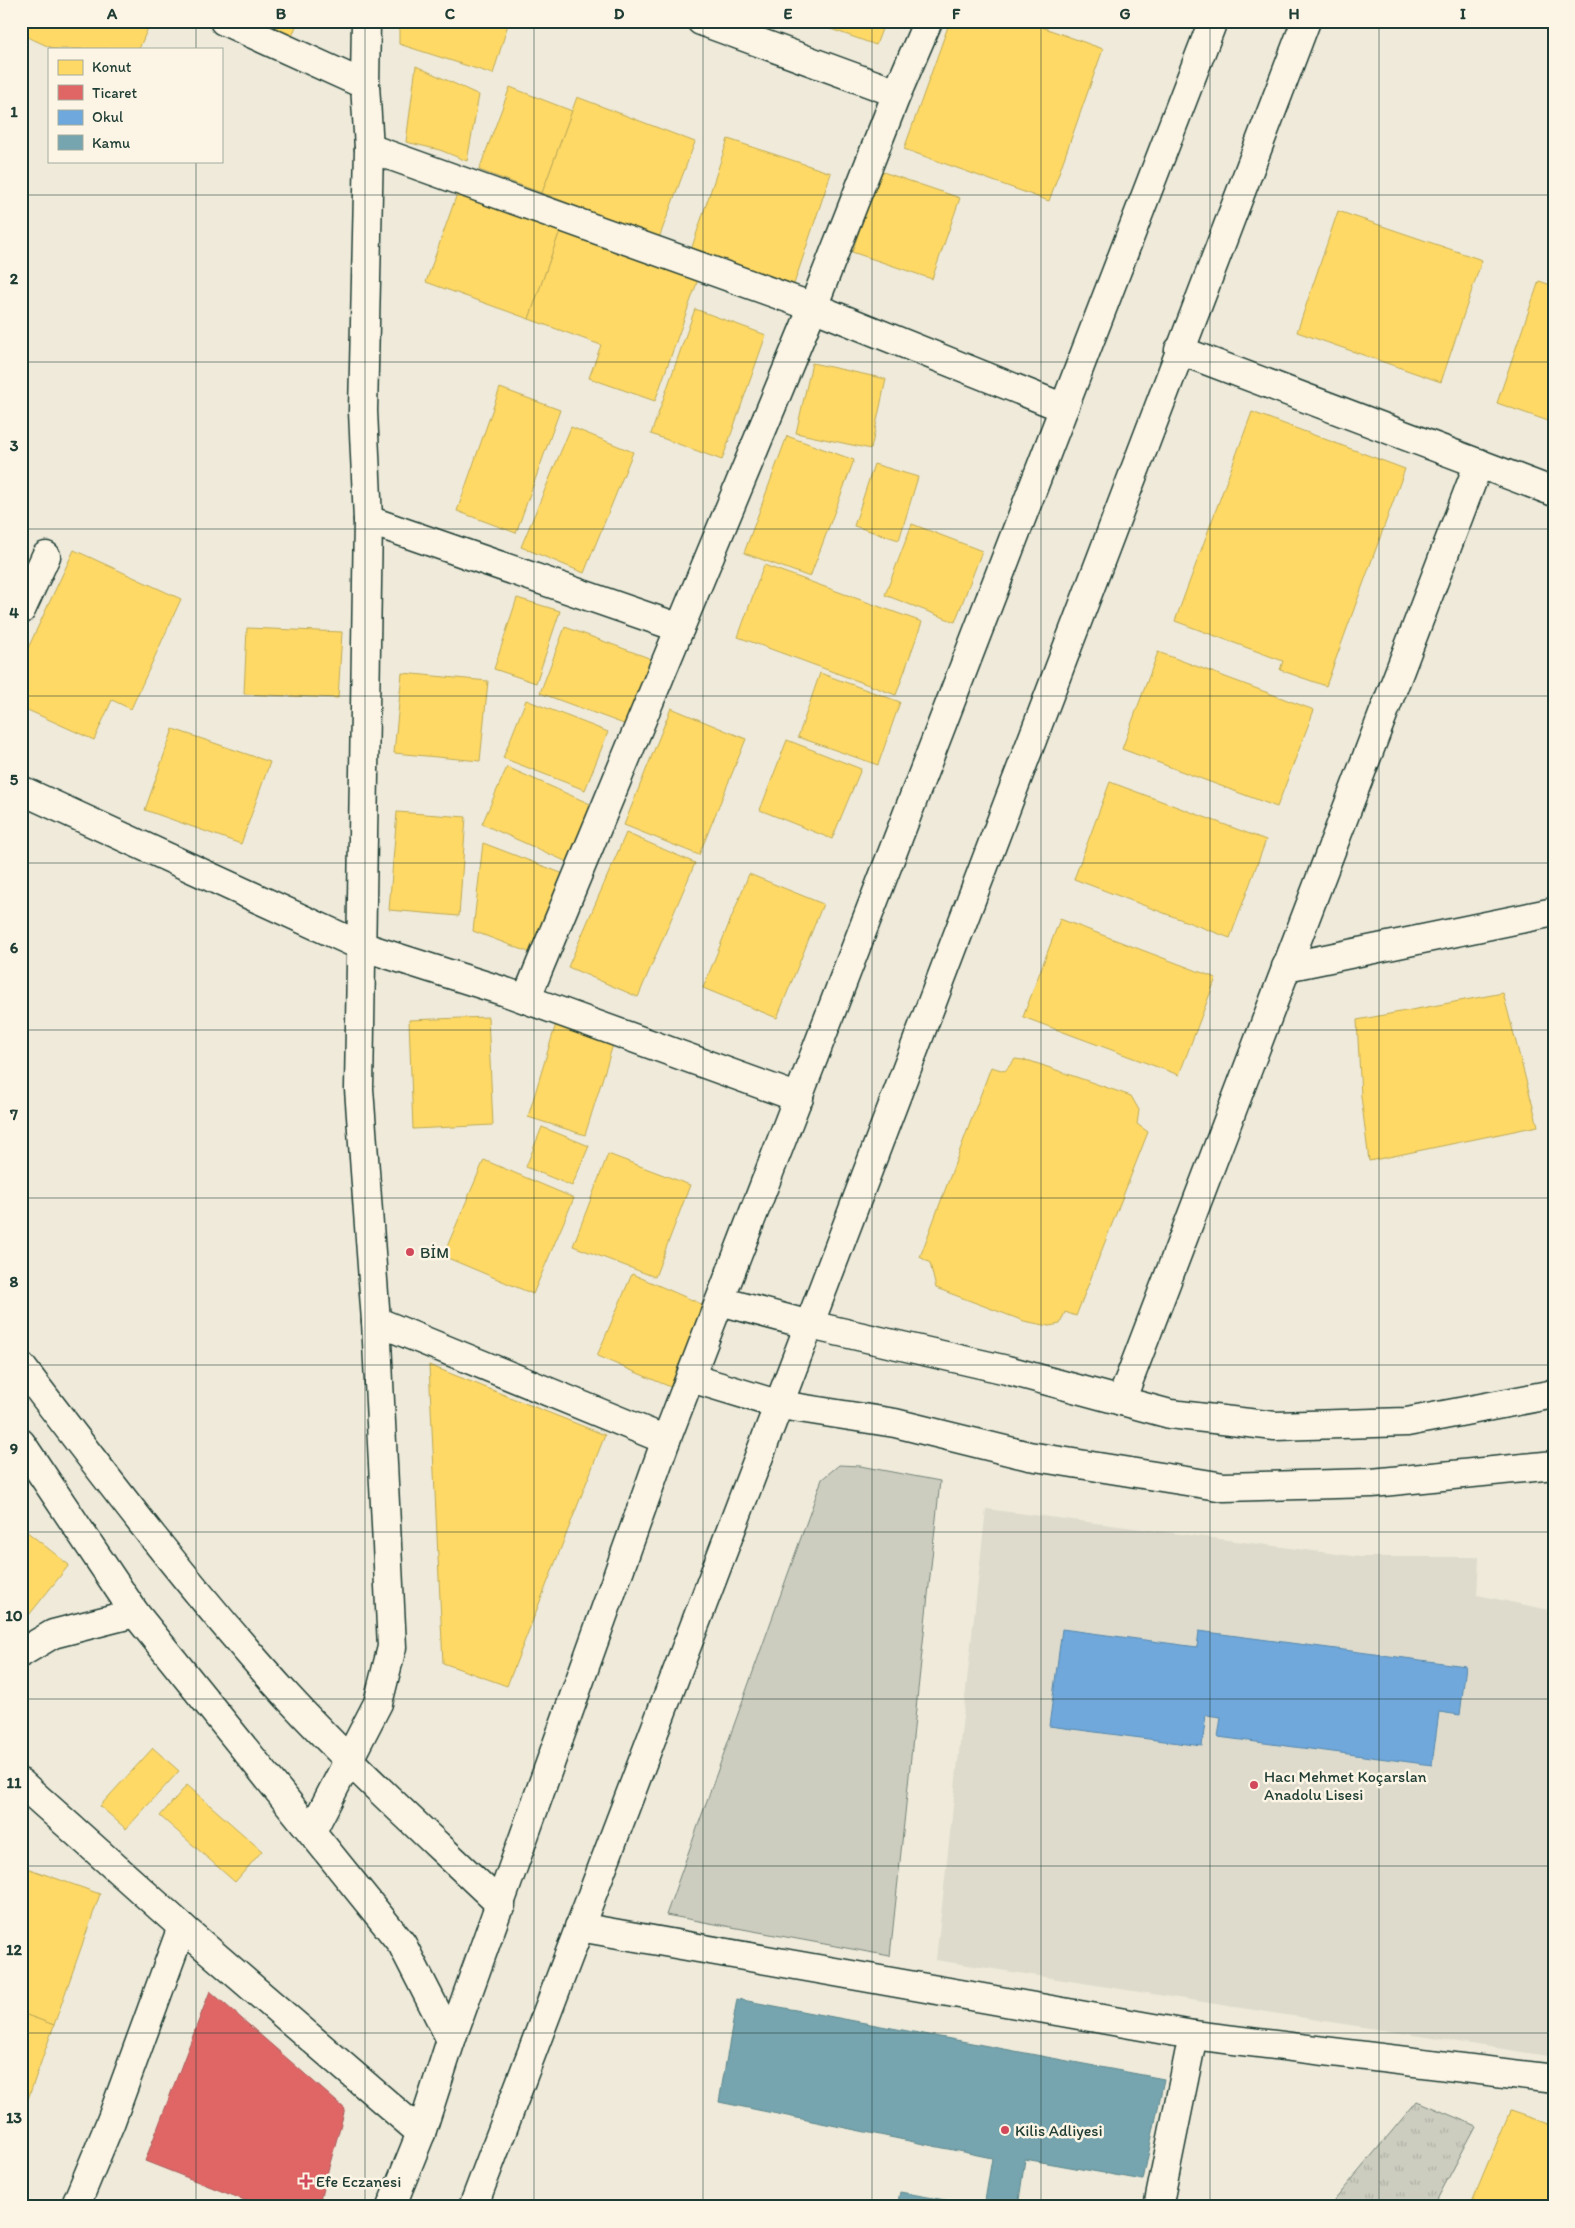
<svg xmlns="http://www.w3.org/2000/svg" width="1575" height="2228" font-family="Itim,sans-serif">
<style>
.built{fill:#dedbcc}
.grass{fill:url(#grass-tufts);stroke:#76857a}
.park{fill:#cccdbf;stroke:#76857a}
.homes{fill:#ffd966;stroke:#bcaa57}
.shops{fill:#e06666;stroke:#a65a57}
.schools{fill:#6fa8dc;stroke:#5788aa}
.public{fill:#76a5af;stroke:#5c868a}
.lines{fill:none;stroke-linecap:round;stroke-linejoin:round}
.minor-casing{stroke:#1f3d34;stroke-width:31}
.major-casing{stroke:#1f3d34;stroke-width:31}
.minor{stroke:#fcf5e5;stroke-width:28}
.major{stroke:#fcf5e5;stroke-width:28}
.grid{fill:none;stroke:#1f3d34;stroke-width:1;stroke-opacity:0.55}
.poi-dot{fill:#d1495b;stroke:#fcf5e5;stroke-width:2}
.labels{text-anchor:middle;stroke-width:5;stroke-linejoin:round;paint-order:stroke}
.poi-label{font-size:16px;fill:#1f3d34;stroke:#fcf5e5;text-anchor:start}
.neatline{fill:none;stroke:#1f3d34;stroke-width:2}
.grid-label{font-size:16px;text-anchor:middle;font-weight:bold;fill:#1f3d34}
</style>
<defs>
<pattern id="grass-tufts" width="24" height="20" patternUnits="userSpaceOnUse" patternTransform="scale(1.25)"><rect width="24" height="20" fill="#cccdbf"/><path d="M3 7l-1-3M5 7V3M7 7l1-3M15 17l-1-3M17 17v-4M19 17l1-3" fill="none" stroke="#afb1a5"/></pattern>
</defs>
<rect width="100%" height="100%" fill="#efeada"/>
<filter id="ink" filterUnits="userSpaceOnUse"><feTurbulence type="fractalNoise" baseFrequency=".02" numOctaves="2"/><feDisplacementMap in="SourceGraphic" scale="10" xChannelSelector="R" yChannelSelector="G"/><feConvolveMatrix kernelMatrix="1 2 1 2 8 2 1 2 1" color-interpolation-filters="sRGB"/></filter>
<g filter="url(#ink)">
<path class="built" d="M986,1509L1360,1557H1479L1477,1595L1554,1611V2057L936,1960Z"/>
<path class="grass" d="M1417,2101L1476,2126L1433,2207H1329Z"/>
<path class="park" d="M839,1465L860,1466L940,1481L890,1956L666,1915L822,1479Z"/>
<g class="homes">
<path d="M21,21H151L139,49H54L21,34Z"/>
<path d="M239,21H298L290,42Z"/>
<path d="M399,21H509L493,74L399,44Z"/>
<path d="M808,21H885L876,45Z"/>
<path d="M950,21H1025L1103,49L1049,201L904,149Z"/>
<path d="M416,66L479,95L467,161L440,150L406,142Z"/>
<path d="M510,87L572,111L542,193L479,170Z"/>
<path d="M577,97L695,142L659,238L542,193Z"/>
<path d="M728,139L831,173L794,284L691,250Z"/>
<path d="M880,171L960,198L932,279L852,252Z"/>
<path d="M458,191L561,228L529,319L426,282Z"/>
<path d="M1338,211L1482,260L1441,382L1297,332Z"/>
<path d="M561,228L699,277L655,401L589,378L601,345L529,319Z"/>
<path d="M1539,281L1554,286V423L1497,403Z"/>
<path d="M695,309L766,335L722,460L651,434Z"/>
<path d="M812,363L886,379L871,449L796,433Z"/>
<path d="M500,388L560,410L516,533L457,511Z"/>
<path d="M1252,412L1405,469L1326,686L1280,670L1283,661L1175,621Z"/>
<path d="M571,427L633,452L584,573L521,547Z"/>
<path d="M787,436L854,460L810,577L744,553Z"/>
<path d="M874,464L918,477L899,540L854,526Z"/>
<path d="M912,524L982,551L955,622L885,595Z"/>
<path d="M74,550L181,599L131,709L112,700L94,740L21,707V663Z"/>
<path d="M764,565L922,622L896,695L738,637Z"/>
<path d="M517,598L560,611L536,683L494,669Z"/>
<path d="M565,627L657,661L632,727L540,693Z"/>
<path d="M247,628L342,632L338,698L244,694Z"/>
<path d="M1158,652L1314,710L1277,807L1122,749Z"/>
<path d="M402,673L488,681L480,761L394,753Z"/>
<path d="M820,673L900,702L878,765L798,737Z"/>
<path d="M526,700L608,732L585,790L503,758Z"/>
<path d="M671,708L746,739L699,855L624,825Z"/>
<path d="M173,729L270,762L241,844L145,810Z"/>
<path d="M787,740L861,769L832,839L760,810Z"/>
<path d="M507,767L597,807L572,864L482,824Z"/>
<path d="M1110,782L1266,840L1230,938L1074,879Z"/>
<path d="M397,812L466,817L459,916L389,910Z"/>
<path d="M626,833L695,863L638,997L568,967Z"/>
<path d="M483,843L569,876L539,956L473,931Z"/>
<path d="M749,874L823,904L777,1018L703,988Z"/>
<path d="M1060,919L1216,978L1179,1075L1023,1017Z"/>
<path d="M1503,993L1538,1126L1369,1161L1361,1096L1357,1020Z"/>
<path d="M488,1017L493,1125L413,1129L409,1020Z"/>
<path d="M558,1017L616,1035L585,1135L528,1117Z"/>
<path d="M1015,1059L1030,1061L1131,1096L1139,1110L1137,1124L1148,1132L1076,1316L1065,1312L1060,1324L1049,1326L1024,1321L936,1288L930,1263L920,1257L991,1067L1005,1071Z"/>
<path d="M542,1127L589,1146L572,1186L526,1167Z"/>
<path d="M608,1154L690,1185L655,1277L573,1246Z"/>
<path d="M484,1160L574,1198L533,1294L443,1256Z"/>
<path d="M632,1274L706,1306L673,1388L597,1356Z"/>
<path d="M429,1365L605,1435L507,1686L443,1663Z"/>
<path d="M21,1527L69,1565L21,1625Z"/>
<path d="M153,1748L179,1771L126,1829L100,1806Z"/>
<path d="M187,1785L262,1851L235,1882L160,1816Z"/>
<path d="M21,1866L100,1894L54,2025L21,2013Z"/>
<path d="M21,2013L54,2025L21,2119Z"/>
<path d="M1510,2111L1554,2126V2207H1470Z"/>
</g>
<path class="shops" d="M210,1991L345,2109L318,2207H262L145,2161Z"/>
<path class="schools" d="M1062,1629L1197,1647L1199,1631L1466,1666L1460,1715L1439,1712L1432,1765L1218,1737L1221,1717L1206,1715L1202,1746L1049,1726Z"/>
<path class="public" d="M737,1999L1164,2079L1143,2180L1025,2159L1018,2207H897L900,2192L984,2207L992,2158L719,2102Z"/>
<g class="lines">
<g class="minor-casing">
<g id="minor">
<path d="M224,21L365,85"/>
<path d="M701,21L897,93"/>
<path d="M369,148L813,307L1064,408"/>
<path d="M1179,350L1554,492"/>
<path d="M368,520L680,628"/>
<path d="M21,610L46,556"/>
<path d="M21,790L361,946L506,992L799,1098"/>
<path d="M1286,967L1554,912"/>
<path d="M526,999L813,307L897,93L928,21"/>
<path d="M720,1301L810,1325L1007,1370L1170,1414L1275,1426L1407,1422L1554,1394"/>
<path d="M376,1321L666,1440"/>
<path d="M21,1366C107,1479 192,1591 287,1696C354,1769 429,1836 501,1905"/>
<path d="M691,1378L780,1405L895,1423L1029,1456L1224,1487L1372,1483L1554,1465"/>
<path d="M1121,1401L1479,463"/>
<path d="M21,1443L135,1613L402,1944L451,2040"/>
<path d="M21,1653L53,1634L135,1613"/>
<path d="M21,1783L182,1927L421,2133"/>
<path d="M312,1831L378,1703L392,1647L376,1321L359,1089L368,520L363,411L369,148L365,85L366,21"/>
<path d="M579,1927L1193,2035L1554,2079"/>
<path d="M75,2207L111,2121L182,1927"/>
<path d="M1158,2207L1193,2035"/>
</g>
</g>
<g class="major-casing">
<g id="major">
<path d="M391,2207L421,2133L451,2040L666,1440L1213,21"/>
<path d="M473,2207C753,1479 1025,749 1306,21"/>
</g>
</g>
<use href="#minor" class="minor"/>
<use href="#major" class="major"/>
</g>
</g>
<path class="grid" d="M196,21V49M365,21V2207M534,21V2207M703,21V2207M872,21V2207M1041,21V2207M1210,21V2207M1379,21V2207M196,161V2207M21,195H1554M21,362H1554M21,529H1554M21,696H1554M21,863H1554M21,1030H1554M21,1198H1554M21,1365H1554M21,1532H1554M21,1699H1554M21,1866H1554M21,2033H1554"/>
<g class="poi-dot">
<circle cx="410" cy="1252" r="5"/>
<circle cx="1254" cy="1785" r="5"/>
<circle cx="1005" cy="2130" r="5"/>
<path d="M303.5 2173.5h5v5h5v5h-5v5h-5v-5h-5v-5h5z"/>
</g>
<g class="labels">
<g class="poi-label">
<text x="420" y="1258">BİM</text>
<text x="1264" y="1782">Hacı Mehmet Koçarslan<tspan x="1264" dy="18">Anadolu Lisesi</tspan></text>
<text x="1015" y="2136">Kilis Adliyesi</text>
<text x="316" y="2187">Efe Eczanesi</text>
</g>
</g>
<rect width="1575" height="2228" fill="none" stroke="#fcf5e5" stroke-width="55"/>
<rect x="48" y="48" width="175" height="115" fill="#fcf5e5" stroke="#a4ab9e"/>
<rect x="58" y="60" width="25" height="15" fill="#ffd966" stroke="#a4ab9e"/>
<text x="92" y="72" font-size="15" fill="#1f3d34">Konut</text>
<rect x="58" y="85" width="25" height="15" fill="#e06666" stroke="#a4ab9e"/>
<text x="92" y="98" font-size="15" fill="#1f3d34">Ticaret</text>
<rect x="58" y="110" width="25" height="15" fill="#6fa8dc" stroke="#a4ab9e"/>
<text x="92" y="122" font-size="15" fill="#1f3d34">Okul</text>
<rect x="58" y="135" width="25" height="15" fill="#76a5af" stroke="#a4ab9e"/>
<text x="92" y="148" font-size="15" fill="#1f3d34">Kamu</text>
<rect x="28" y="28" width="1520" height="2172" class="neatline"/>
<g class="grid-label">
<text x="112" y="19">A</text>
<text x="281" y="19">B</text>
<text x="450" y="19">C</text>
<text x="619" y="19">D</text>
<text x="788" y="19">E</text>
<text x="956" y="19">F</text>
<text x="1125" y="19">G</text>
<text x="1294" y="19">H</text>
<text x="1463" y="19">I</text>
<text x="14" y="117">1</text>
<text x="14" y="284">2</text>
<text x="14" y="451">3</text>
<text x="14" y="618">4</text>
<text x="14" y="785">5</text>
<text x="14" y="953">6</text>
<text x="14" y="1120">7</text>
<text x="14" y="1287">8</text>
<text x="14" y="1454">9</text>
<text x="14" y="1621">10</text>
<text x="14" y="1788">11</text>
<text x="14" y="1955">12</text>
<text x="14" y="2123">13</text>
</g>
</svg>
